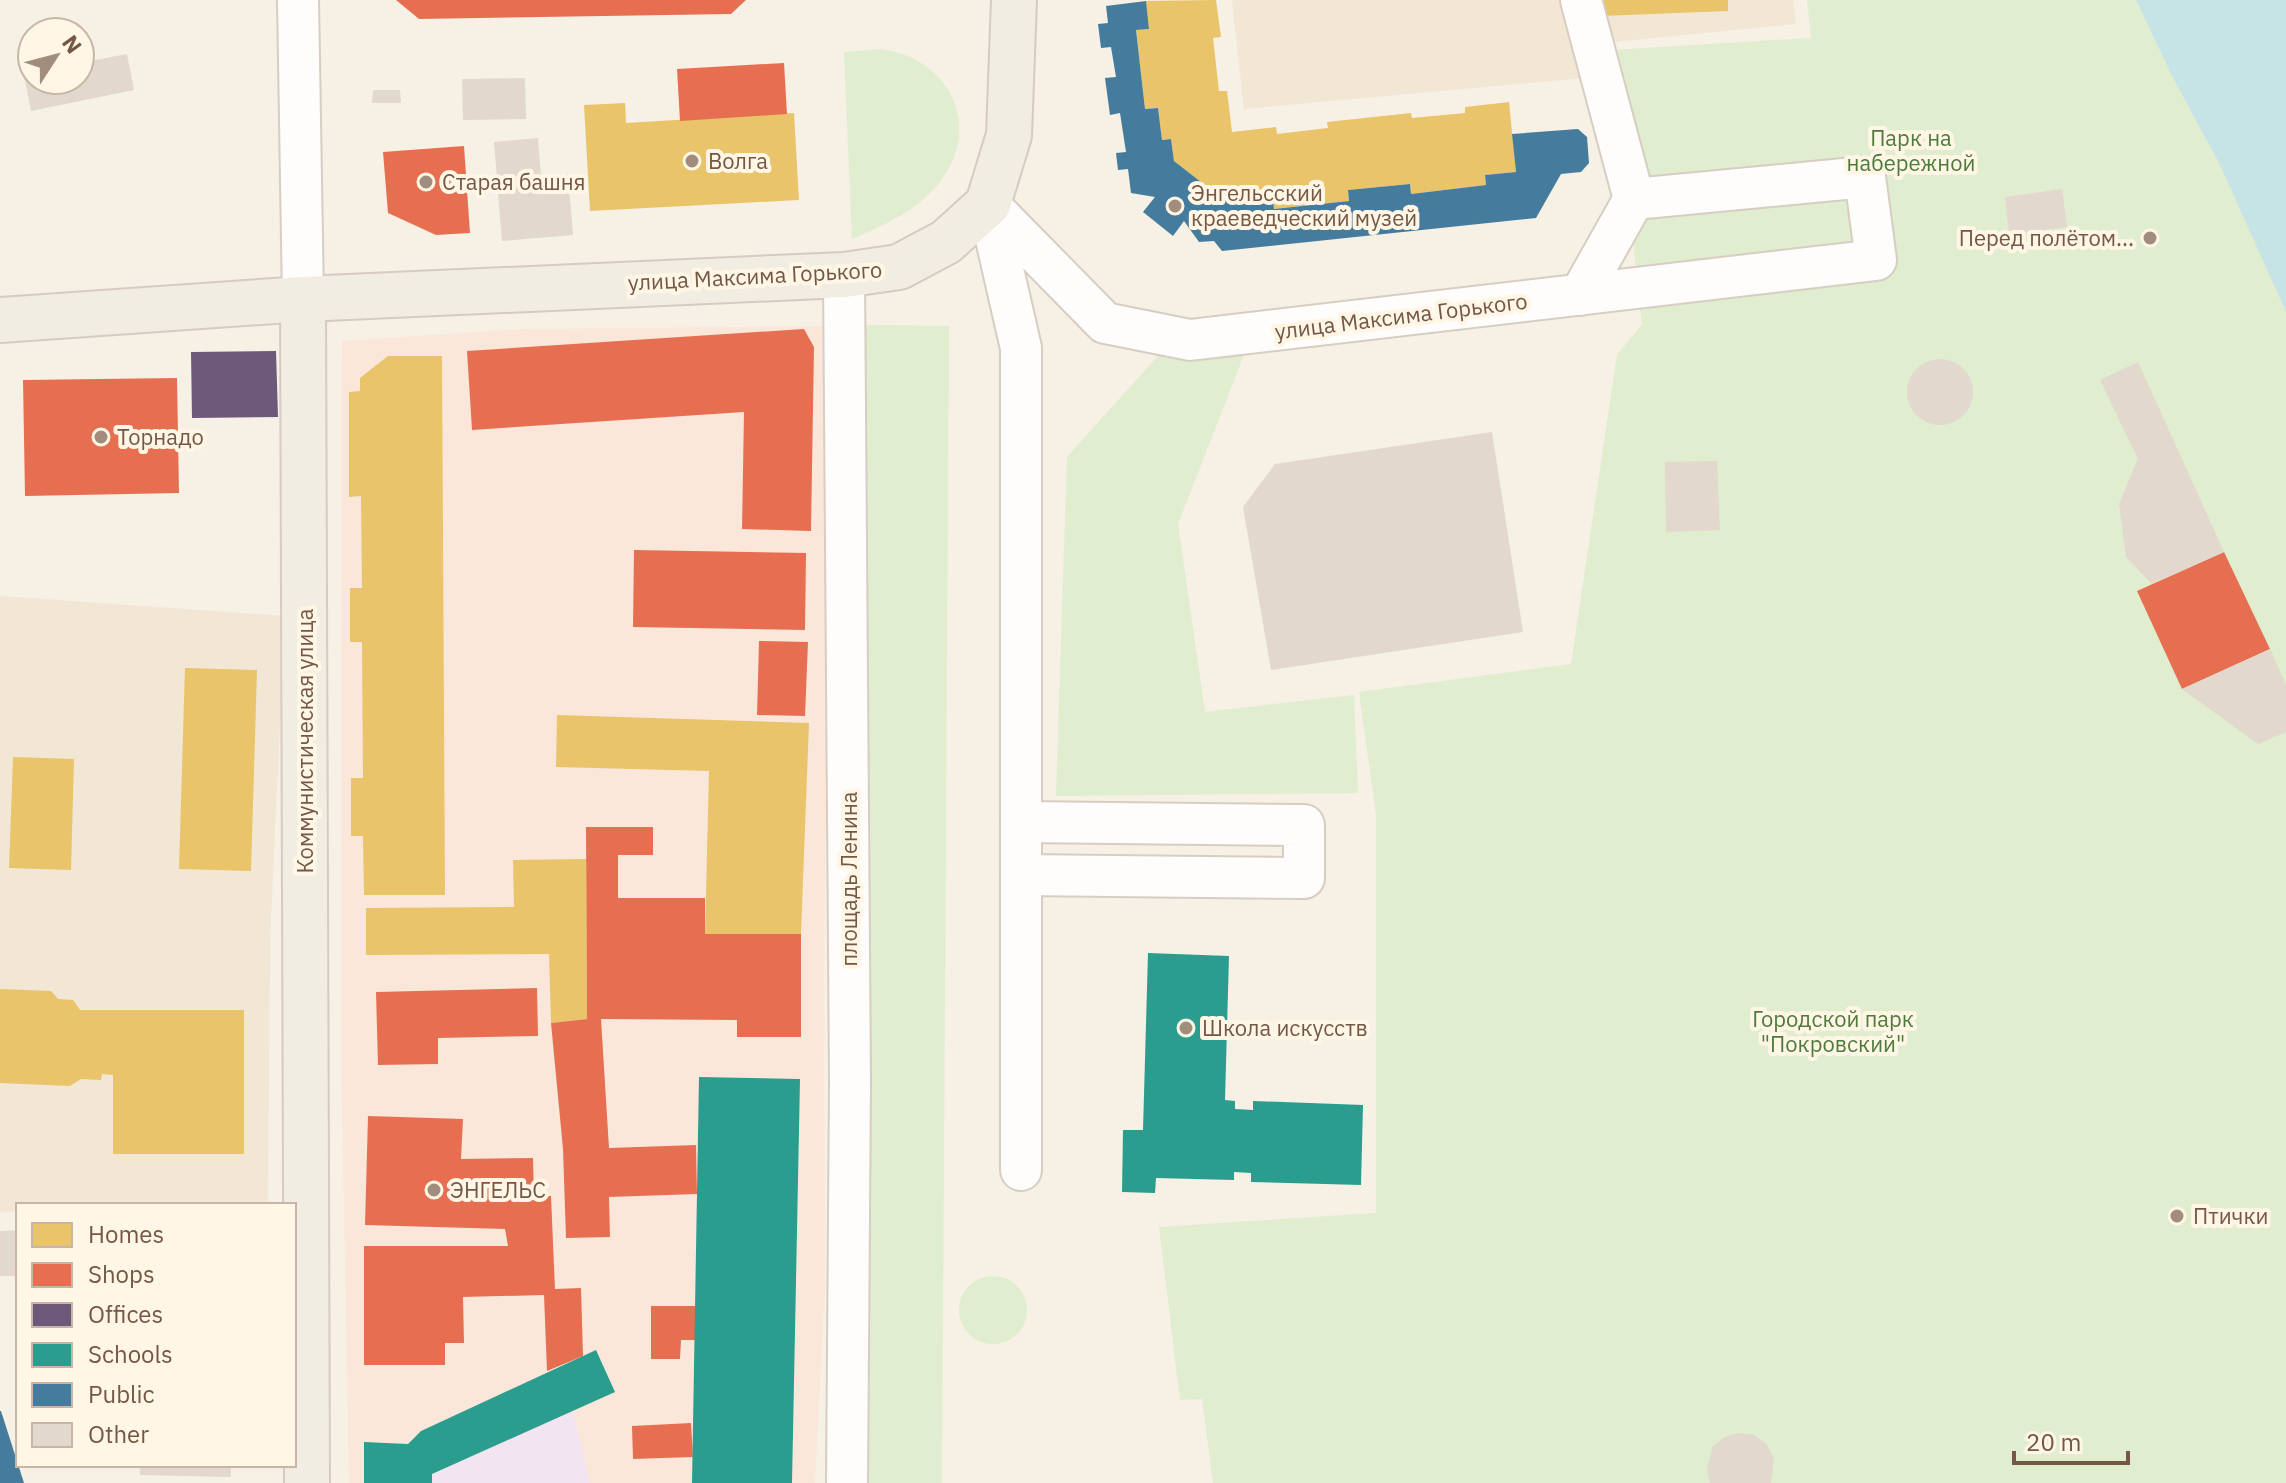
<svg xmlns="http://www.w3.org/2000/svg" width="2286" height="1483" font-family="'IBM Plex Sans',sans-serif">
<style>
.residential{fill:#f2e6d4}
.commercial{fill:#fae7da}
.education{fill:#f2e4f0}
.green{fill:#e0edcf}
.water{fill:#c6e3e6}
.homes{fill:#e9c46a}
.shops{fill:#e76f51}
.offices{fill:#6d597a}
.schools{fill:#2a9d8f}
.public{fill:#457b9d}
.building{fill:#e2d8cd}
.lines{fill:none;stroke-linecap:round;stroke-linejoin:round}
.minor-casing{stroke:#d7cdc3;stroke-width:44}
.major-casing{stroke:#d5cbc2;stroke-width:48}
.minor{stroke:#fefdfb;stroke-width:40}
.major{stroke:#f2ede2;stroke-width:44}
.poi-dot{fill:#a28d7d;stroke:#fff6e5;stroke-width:3}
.labels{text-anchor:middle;stroke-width:8;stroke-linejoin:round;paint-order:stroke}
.park-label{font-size:22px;fill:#4e7b3d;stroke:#fff6e5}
.poi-label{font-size:22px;fill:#745745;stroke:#fff6e5;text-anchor:start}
.street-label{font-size:22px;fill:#745745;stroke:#fff6e5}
</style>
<rect width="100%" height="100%" fill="#f6f0e5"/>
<g class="residential">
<path d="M1232,0H1793L1796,24L1582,45L1583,78L1244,109Z"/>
<path d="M0,596L285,616L270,940L268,1205H18V1211L0,1212Z"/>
</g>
<path class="commercial" d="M833,326L824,943L825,1288L815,1483H349L341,1052L342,341L522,329Z"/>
<path class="education" d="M573,1411L590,1483H432V1474Z"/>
<g class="green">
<path d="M1807,0H2136L2173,78L2219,163L2286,312V1483H1213L1202,1399L1180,1400L1159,1227L1376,1213V815L1359,692L1571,664L1617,355L1642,324L1612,50L1811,38Z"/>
<path d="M879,49C948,56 985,126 939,183C918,210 883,226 852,239L844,52Z"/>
<path d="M866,325L949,326L942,1483H859Z"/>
<path d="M1249,342L1178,524L1205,712L1354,695L1358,793L1056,796L1067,457L1166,347Z"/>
<circle cx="993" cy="1310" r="34"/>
</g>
<path class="water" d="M2136,0H2286V312L2219,163L2173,78Z"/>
<g class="homes">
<path d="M1216,0L1221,37L1213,38L1219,91H1227L1232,132L1276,127L1277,134L1328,128L1327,122L1411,113L1412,118L1465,113V107L1509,102L1516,172L1485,175L1486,185L1411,194L1410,184L1348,190L1349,201L1274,209L1273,199L1239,202L1237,187L1210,189L1174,161L1171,139L1162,140L1158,108L1145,109L1136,30L1149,29L1146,1Z"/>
<path d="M1599,0H1728V11L1600,16Z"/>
<path d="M625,103L626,123L794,113L799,200L590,211L584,105Z"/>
<path d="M388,356H442L445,895H364L363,836H351V778H363L362,642H350V588H362L361,496L349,497V392L360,391V378Z"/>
<path d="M185,668L257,670L251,871L179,869Z"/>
<path d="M557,715L809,723L801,934H705L709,771L556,767Z"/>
<path d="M13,757L74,759L71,870L9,868Z"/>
<path d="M586,859L587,1019L551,1023L549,954L366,955V908L514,907L513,860Z"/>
<path d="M0,989L51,991L58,999L73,1000L80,1010H244V1154H113V1075L102,1074L101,1080L81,1079L70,1086L0,1083Z"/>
</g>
<g class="shops">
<path d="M396,0H746L731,14L419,19Z"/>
<path d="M784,63L787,114L680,121L677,69Z"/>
<path d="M464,146L470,233L436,235L388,213L383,152Z"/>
<path d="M804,329L814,347L811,531L742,529L744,412L472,430L467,351Z"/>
<path d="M177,378L179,493L25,496L23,380Z"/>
<path d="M634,550L806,553L805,630L633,627Z"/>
<path d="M2224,552L2270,649L2182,689L2137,591Z"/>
<path d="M759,641L808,642L805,716L757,715Z"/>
<path d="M586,827H653V855H618V898H705V934H801V1037H737V1020L601,1019L609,1148L696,1145L697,1194L609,1197L610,1237L566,1238L563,1149L551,1023L587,1019Z"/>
<path d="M537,988L538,1036L438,1038V1064L378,1065L376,992Z"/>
<path d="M368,1116L463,1119L461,1159L533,1158L534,1196H551L555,1289L581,1288L583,1356L547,1371L544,1295L463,1297L464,1343H445V1365H364V1246H508L505,1229L365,1225Z"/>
<path d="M651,1306H695V1340H681L680,1359H651Z"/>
<path d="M691,1423L693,1457L633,1459L632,1426Z"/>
</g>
<path class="offices" d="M276,351L278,417L192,418L191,352Z"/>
<g class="schools">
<path d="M1148,953L1229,956L1225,1100L1235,1101V1109L1253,1110V1101L1363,1105L1361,1185L1251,1182V1173L1234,1172V1180L1156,1178L1155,1193L1122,1192L1123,1130H1143Z"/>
<path d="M699,1077L800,1079L792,1483H692Z"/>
<path d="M596,1350L615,1392L432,1474V1483H364V1442L408,1444L421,1431Z"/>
</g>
<g class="public">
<path d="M1146,1L1149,29L1136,30L1145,109L1158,108L1162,140L1171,139L1174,161L1210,189L1237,187L1239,202L1273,199L1274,209L1349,201L1348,190L1410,184L1411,194L1486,185L1485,175L1516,172L1512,134L1578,129L1587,137L1589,163L1581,172L1561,174L1536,218L1222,251L1214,241L1199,242L1184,221L1173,236L1143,212L1155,197L1131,193L1128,169L1118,170L1116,153L1126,152L1120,113L1110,115L1105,78L1116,77L1111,47L1101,48L1098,24L1108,23L1106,6Z"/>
<path d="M0,1411H1L24,1483H0Z"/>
</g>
<g class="building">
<path d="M127,54L134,90L31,111L24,75L32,73V80H80V63Z"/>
<path d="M525,78L526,119L463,120L462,79Z"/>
<path d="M373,90H400L401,103H372Z"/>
<path d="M538,138L541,176L568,174L573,235L502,241L494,142Z"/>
<path d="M2062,189L2067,227L2009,235L2005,197Z"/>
<circle cx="1940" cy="392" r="33"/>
<path d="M2138,362L2224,552L2152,584L2126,557L2119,504L2138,459L2100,380Z"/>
<path d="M1492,432L1523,632L1271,670L1243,507L1275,464Z"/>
<path d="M1717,461L1720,530L1666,532L1665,462Z"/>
<path d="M2270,649L2286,685V732L2258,744L2182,689Z"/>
<path d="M18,1230V1276H0V1231Z"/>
<path d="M1738,1433L1754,1435L1766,1444L1774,1458L1771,1483H1710L1707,1469L1713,1446L1723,1438Z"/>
<path d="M140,1465H231V1477L140,1475Z"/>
</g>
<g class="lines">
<g class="minor-casing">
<g id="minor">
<path d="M298,0L303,299"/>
<path d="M1581,0L1634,199"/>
<path d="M988,204L1105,323L1190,340L1876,260L1865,177L1634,199L1580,295"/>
<path d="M988,204L1021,348V1170"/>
<path d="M844,275L850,1082L847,1483"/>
<path d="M1021,875L1304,878V825L1021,822"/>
</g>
</g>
<g class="major-casing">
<g id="major">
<path d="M303,299L307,1483"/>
<path d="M0,320L303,299L844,275L899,267L946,242L988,204L1009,135L1014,0"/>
</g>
</g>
<use href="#minor" class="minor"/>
<use href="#major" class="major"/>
</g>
<g class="poi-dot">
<circle cx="692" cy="161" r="8"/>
<circle cx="426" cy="182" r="8"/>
<circle cx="1175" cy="206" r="8"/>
<circle cx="2150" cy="238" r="8"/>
<circle cx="101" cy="437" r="8"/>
<circle cx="1186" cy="1028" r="8"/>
<circle cx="434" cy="1190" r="8"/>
<circle cx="2177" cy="1216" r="8"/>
</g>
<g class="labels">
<g class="park-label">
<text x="1911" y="146">Парк на<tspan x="1911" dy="25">набережной</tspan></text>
<text x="1833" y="1027">Городской парк<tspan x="1833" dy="25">"Покровский"</tspan></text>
</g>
<g class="poi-label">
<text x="708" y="169">Волга</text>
<text x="442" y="190">Старая башня</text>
<text x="1191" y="201">Энгельсский<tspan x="1191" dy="25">краеведческий музей</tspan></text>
<text x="2134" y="246" text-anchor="end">Перед полётом...</text>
<text x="117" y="445">Торнадо</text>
<text x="1202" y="1036">Школа искусств</text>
<text x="450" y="1198">ЭНГЕЛЬС</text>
<text x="2193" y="1224">Птички</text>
</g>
<g class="street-label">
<text transform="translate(755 276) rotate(-3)" y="8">улица Максима Горького</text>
<text transform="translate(1401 316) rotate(-7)" y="8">улица Максима Горького</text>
<text transform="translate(305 741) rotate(-90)" y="8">Коммунистическая улица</text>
<text transform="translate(849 879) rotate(-90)" y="8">площадь Ленина</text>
</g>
</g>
<rect x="16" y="1203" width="280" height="264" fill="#fff6e5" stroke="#c7b6a5" stroke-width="2"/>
<rect x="32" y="1223" width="40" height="24" fill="#e9c46a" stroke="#c7b6a5" stroke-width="2"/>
<text x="88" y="1243" font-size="24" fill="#745745">Homes</text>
<rect x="32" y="1263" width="40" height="24" fill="#e76f51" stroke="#c7b6a5" stroke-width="2"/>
<text x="88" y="1283" font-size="24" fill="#745745">Shops</text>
<rect x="32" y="1303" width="40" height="24" fill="#6d597a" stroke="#c7b6a5" stroke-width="2"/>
<text x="88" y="1323" font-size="24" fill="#745745">Offices</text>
<rect x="32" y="1343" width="40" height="24" fill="#2a9d8f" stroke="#c7b6a5" stroke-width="2"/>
<text x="88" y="1363" font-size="24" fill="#745745">Schools</text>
<rect x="32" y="1383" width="40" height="24" fill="#457b9d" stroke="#c7b6a5" stroke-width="2"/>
<text x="88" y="1403" font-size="24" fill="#745745">Public</text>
<rect x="32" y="1423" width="40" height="24" fill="#e2d8cd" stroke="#c7b6a5" stroke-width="2"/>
<text x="88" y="1443" font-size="24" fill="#745745">Other</text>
<g transform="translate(56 56) rotate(54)"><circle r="38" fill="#fff6e5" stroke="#c7b6a5" stroke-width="2"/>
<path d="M0-6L14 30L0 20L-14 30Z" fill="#a28d7d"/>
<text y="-12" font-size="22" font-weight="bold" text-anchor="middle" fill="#745745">N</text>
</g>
<path d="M2014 1451v12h114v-12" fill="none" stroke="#745745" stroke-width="4"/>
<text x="2026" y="1451" font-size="24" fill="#745745" stroke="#fff6e5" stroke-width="6" paint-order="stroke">20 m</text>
</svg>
